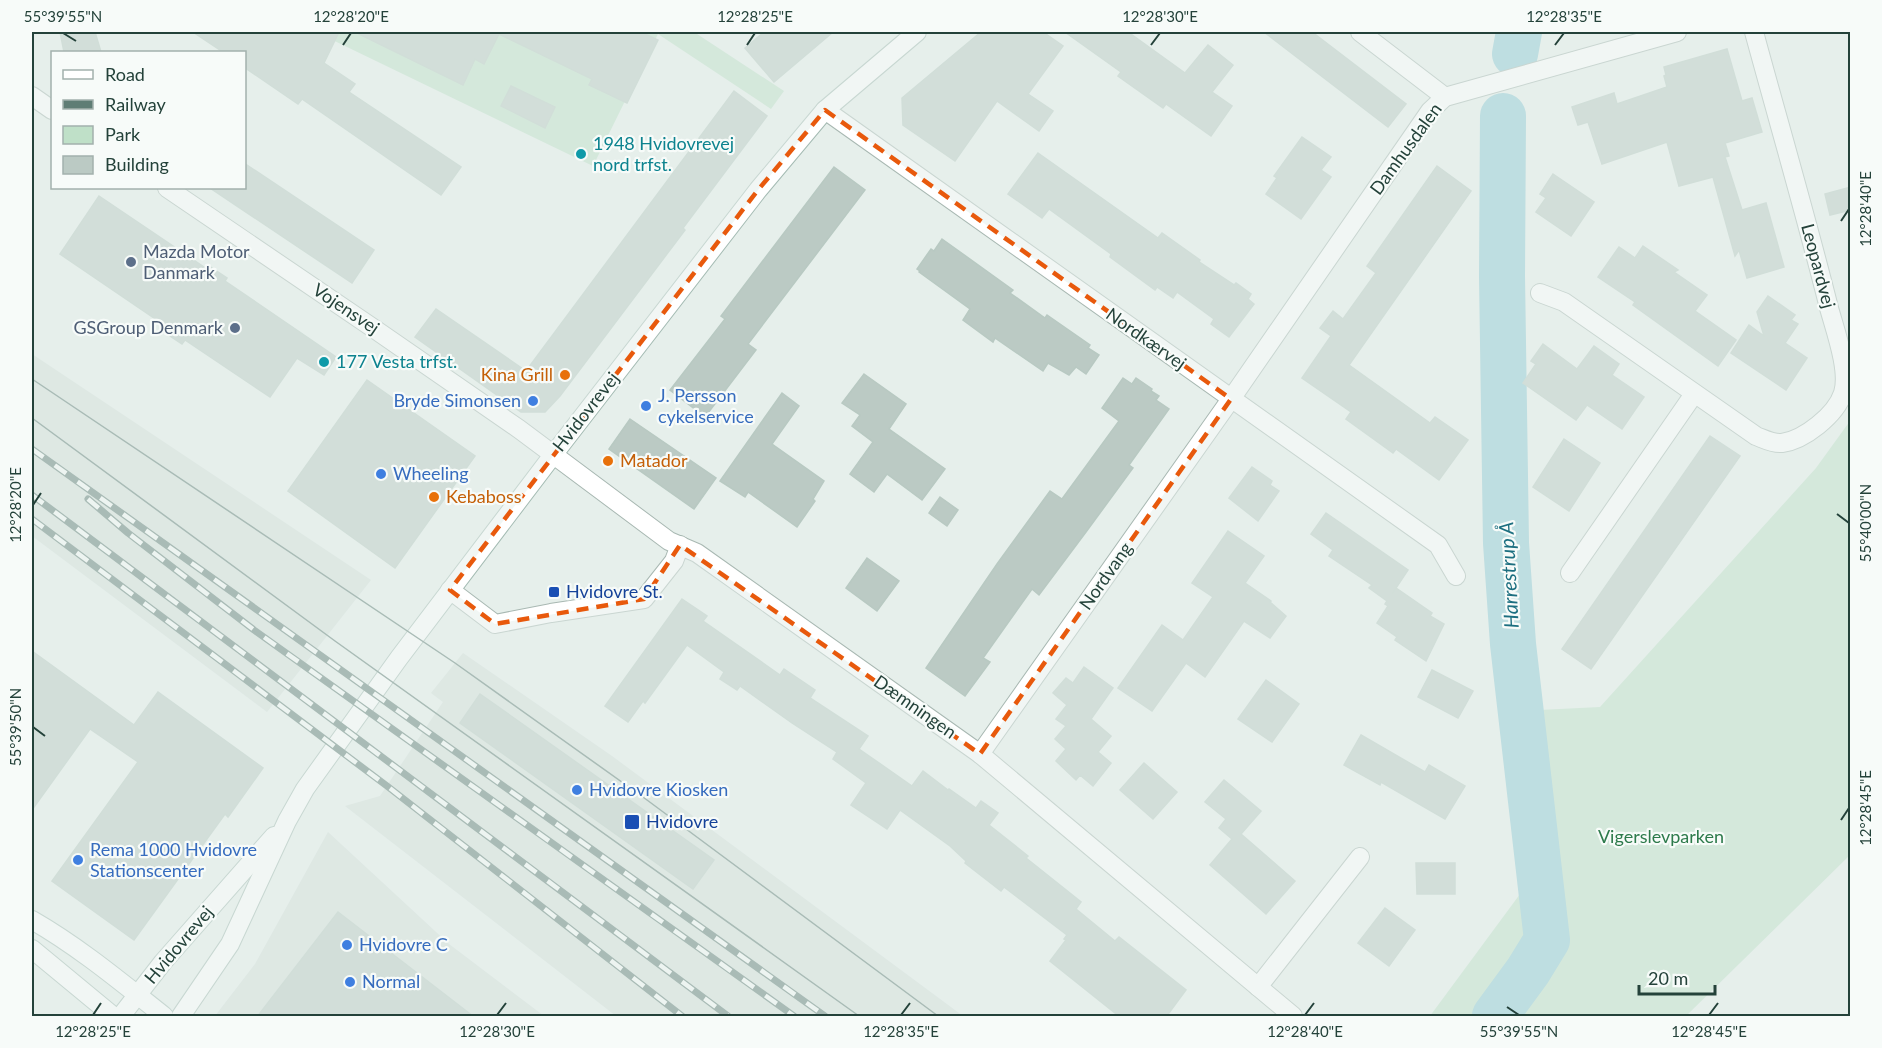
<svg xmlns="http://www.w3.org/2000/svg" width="1882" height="1048" font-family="Lato,sans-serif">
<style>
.built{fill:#d4dfda}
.green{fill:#bfe0c8}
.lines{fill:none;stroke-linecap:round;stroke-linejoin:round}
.river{stroke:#8ec9d4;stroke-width:46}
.building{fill:#bbcac4;stroke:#b8c9c2;stroke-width:1.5}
.street-casing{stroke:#a8b8b2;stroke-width:20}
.secondary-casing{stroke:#a4bbb3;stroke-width:20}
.street{stroke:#fff;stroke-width:18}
.secondary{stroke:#fff;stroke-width:18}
.tram{stroke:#5f7d75;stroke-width:1.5}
.rail-casing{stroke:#5f7d75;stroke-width:7}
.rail{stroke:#f7fbf9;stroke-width:4.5;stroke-dasharray:14;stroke-linecap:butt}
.marked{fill:none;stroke:#e8590c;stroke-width:4.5;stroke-dasharray:12 8;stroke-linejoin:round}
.ticks{fill:none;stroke:#24423a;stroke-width:2}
.culture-dot{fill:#0f9aa8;stroke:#f7fbf9;stroke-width:2}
.service-dot{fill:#5c6f8a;stroke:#f7fbf9;stroke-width:2}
.food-dot{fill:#e8710a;stroke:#f7fbf9;stroke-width:2}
.shop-dot{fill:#3f7fe0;stroke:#f7fbf9;stroke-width:2}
.transit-dot{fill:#1a4fb4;stroke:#f7fbf9;stroke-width:2}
.labels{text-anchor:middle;stroke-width:4.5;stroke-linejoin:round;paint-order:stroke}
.culture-label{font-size:18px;fill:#0d838f;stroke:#f7fbf9;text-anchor:start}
.street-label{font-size:18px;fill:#24423a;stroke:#f7fbf9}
.service-label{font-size:18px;fill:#4e5e75;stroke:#f7fbf9;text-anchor:start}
.food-label{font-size:18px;fill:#c56008;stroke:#f7fbf9;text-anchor:start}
.shop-label{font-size:18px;fill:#366cbe;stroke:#f7fbf9;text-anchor:start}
.transit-label{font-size:18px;fill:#164399;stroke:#f7fbf9;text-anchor:start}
.park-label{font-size:18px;fill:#2d7a4b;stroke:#f7fbf9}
.water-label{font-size:20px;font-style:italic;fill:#1c6f80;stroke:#f7fbf9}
.neatline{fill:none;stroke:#24423a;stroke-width:2}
.ticks-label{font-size:15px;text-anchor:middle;fill:#24423a}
</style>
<rect width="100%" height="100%" fill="#e6efeb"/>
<g class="built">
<path d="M32,354L371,580L267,712L32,536Z"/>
<path d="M463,653L612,756L963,1016H616L345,806L380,796L443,702L431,693Z"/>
<path d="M328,832L449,944L544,1016H215L255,964Z"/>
</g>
<g class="green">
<path d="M316,32H694L784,91L771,109L658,34L593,166Z"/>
<path d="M1850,421V855L1686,1016H1430L1523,890L1501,712L1600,707L1816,468Z"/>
</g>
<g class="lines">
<g class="river">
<path d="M1515,54L1519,32"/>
<path d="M1495,1016L1528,971L1547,940L1513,644L1506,543L1502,276L1503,116"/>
</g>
</g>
<g class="building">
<path d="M60,32H95L101,52H64Z"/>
<path d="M193,32H339L324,63L355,84L349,92L461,167L441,195L302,99L298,104L244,67V52H223Z"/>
<path d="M355,32H641L658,40L627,103L589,85L592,79L499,34L484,64L475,59L463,85Z"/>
<path d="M764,32H833L774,82L745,48Z"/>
<path d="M981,32H1043L1063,46L1028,94L1053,111L1039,131L997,101L955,161L903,125L902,98Z"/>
<path d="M1065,32H1128L1185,73L1208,45L1233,65L1212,92L1232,106L1211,136L1166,104L1163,108L1118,76L1121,72Z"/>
<path d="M1264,32H1312L1406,104L1388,127Z"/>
<path d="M1727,49L1742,101L1752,98L1762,132L1725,143L1729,156L1725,157L1742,210L1766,203L1784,267L1747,278L1739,250L1735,256L1713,177L1679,186L1667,142L1602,164L1588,122L1578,125L1572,107L1614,93L1617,104L1667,87L1664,76L1666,75L1664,67Z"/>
<path d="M511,86L555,107L545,128L501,106Z"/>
<path d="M734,91L767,116L683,228L685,230L560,396L545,412H521L415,337L436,309L526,371Z"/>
<path d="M1302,137L1331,157L1321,170L1331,177L1301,219L1266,194L1277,178L1274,176Z"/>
<path d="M1038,153L1158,238L1162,233L1200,260L1199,262L1234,285L1236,283L1251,294L1248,299L1254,304L1229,337L1211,324L1214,319L1177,292L1173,298L1157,287L1155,290L1110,257L1111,254L1049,209L1042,218L1008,194Z"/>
<path d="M244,163L374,250L352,283L210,188H244Z"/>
<path d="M1437,166L1471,191L1349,365L1430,423L1435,417L1468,440L1439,480L1396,449L1393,453L1346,419L1351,412L1302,378L1331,336L1320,328L1333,311L1343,319L1376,273L1367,266Z"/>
<path d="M834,167L865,190L748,344L756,350L705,417L670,390L725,319L721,316Z"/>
<path d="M1553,174L1594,202L1571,236L1536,212L1546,198L1540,194Z"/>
<path d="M1851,187V210L1830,215L1825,194Z"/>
<path d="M99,196L207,269L209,266L227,278L225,281L336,357L324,375L297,358L270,397L185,340L182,344L164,332L167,327L60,254Z"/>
<path d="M942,239L1013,290L1010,293L1045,318L1047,315L1090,345L1088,348L1099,355L1086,374L1076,367L1069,375L1048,363L1043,371L995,338L993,342L963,320L970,309L919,272L920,271L917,269L931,249L934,251Z"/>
<path d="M1643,246L1678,270L1674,272L1707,295L1695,311L1736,340L1718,366L1633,305L1635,302L1598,277L1619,247L1635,258Z"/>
<path d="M1768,296L1795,315L1791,320L1798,324L1785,343L1807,358L1786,390L1731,353L1749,325L1764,336L1757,312Z"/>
<path d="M1543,344L1577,369L1594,346L1619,364L1612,375L1644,397L1622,429L1587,405L1576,420L1523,383L1536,364L1531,361Z"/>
<path d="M864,374L906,404L889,429L945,469L922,500L887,474L874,492L850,474L873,442L852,426L860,415L842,403Z"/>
<path d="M1123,378L1132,384L1136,378L1152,389L1151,391L1159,396L1156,400L1169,409L1129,465L1133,468L1086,532L1039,595L1032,589L983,658L990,662L965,696L926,668L997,564L1050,491L1062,499L1119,421L1102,408Z"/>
<path d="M367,380L475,456L395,568L288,491Z"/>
<path d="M782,393L799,406L772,444L824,481L813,499L815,501L797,527L748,492L745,497L720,481Z"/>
<path d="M630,419L716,478L694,509L609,449Z"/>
<path d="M1710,436L1740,456L1591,669L1562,649Z"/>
<path d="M1564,439L1600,463L1569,511L1533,487Z"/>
<path d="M1252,467L1272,481L1270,485L1279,491L1258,521L1229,498Z"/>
<path d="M940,497L958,510L947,526L929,513Z"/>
<path d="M1326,513L1408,570L1392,594L1396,588L1432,613L1430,616L1444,624L1426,661L1395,640L1397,637L1377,623L1388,606L1385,604L1387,601L1369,588L1372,585L1329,556L1333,550L1311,534Z"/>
<path d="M1228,531L1264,556L1245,583L1271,601L1270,602L1286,616L1270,638L1244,621L1205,677L1186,663L1152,711L1118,688L1162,625L1183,640L1213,597L1192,583Z"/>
<path d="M867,558L899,581L877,611L846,588Z"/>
<path d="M682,599L707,616L703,621L780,675L784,669L815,690L810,698L868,736L859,749L912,786L923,771L948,790L949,789L976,808L981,801L998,813L989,825L1028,856L1026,858L1081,902L1076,909L1115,941L1119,937L1186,990L1166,1017H1120L1050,961L1066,940L1064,939L1067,935L1004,887L1001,891L965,863L966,861L950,846L900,810L887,829L851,805L866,783L833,759L837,752L792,723L740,686L737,690L720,679L724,672L687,645L645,703L643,701L628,722L605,706Z"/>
<path d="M32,651L134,725L158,692L263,768L228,817L225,814L134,940L52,881L138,762L90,729L32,810Z"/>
<path d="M1084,667L1113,688L1091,719L1111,736L1098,752L1111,763L1093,786L1080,775L1076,780L1056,761L1066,749L1055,739L1066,726L1056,719L1067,705L1053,693L1066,678L1073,683Z"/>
<path d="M1432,670L1473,691L1458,718L1418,697Z"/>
<path d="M1266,680L1299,704L1272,742L1238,719Z"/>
<path d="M480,694L714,860L693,889L460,723Z"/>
<path d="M1361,735L1425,772L1429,765L1465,786L1445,819L1381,782L1380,785L1344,765Z"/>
<path d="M1144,763L1177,792L1153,819L1120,790Z"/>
<path d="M1224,780L1261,811L1241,834L1295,881L1266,914L1210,865L1232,839L1219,828L1226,819L1205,802Z"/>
<path d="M1416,863H1455V894H1417Z"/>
<path d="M1385,908L1415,930L1389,966L1358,943Z"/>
<path d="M338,912L474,1017H257Z"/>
</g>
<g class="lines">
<g class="street-casing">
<g id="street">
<path d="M1360,32L1445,97"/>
<path d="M32,96L52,110"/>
<path d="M825,110L1438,545L1456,576"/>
<path d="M167,188L373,328L519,429L669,541L697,553L980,754L1293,1016"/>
<path d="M1540,293L1564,302L1756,436C1764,439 1773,444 1782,443C1804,440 1836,415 1843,393C1850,371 1835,330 1829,308C1806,216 1779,124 1754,32"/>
<path d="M1570,573L1694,394"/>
<path d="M450,590L495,624L551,613L644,599L674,561L680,545"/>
<path d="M980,754L1231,399L1430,111L1445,97L1677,32"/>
<path d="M1258,987L1360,857"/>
</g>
</g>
<g class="secondary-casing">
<g id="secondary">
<path d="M32,920C79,947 121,982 164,1016"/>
<path d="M32,949L113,1016"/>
<path d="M121,1016L163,962L274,836"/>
<path d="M181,1016L230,944L287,821L305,789L399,658L553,455L758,190L825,110L917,32"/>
</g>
</g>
<use href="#street" class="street"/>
<use href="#secondary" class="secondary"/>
<g class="tram">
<path d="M32,379L455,663L647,800L938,1016"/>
<path d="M32,418L335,641L859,1016"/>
</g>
<g class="rail-casing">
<g id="rail">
<path d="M32,449L825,1016"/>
<path d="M32,495L728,1016"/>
<path d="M88,499L128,533L254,630L794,1016"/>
<path d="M32,519L387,786L682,1016"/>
</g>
</g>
<use href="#rail" class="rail"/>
</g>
<path d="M0 0H1882V1048H0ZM825,110L1231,399L980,754L680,545L644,599L495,624L450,590L758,190Z" fill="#e6efeb" fill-opacity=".55" fill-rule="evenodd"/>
<path class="marked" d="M825,110L1231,399L980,754L680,545L644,599L495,624L450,590L758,190Z"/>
<path class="ticks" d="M63,33L76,41M343,45L351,33M747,45L755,33M1151,45L1160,33M1555,45L1564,33M1841,221L1849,209M33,505L41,493M1837,514L1849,523M33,727L45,736M1841,820L1849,808M1507,1007L1519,1015M93,1015L101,1003M497,1015L506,1003M901,1015L910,1003M1305,1015L1314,1003M1709,1015L1718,1003"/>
<g class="culture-dot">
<circle cx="581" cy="154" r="6"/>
<circle cx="324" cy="362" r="6"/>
</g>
<g class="service-dot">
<circle cx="131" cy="262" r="6"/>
<circle cx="235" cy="328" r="6"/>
</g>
<g class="food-dot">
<circle cx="565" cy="375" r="6"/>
<circle cx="608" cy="461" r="6"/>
<circle cx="434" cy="497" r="6"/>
</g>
<g class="shop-dot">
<circle cx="533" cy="401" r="6"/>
<circle cx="646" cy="406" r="6"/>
<circle cx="381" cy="474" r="6"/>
<circle cx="577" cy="790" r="6"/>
<circle cx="78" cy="860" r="6"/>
<circle cx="347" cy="945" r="6"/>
<circle cx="350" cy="982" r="6"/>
</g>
<g class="transit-dot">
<rect x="548" y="586" width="12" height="12" rx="3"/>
<rect x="624" y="814" width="16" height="16" rx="3"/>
</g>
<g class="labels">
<g class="culture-label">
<text x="593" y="150">1948 Hvidovrevej<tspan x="593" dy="21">nord trfst.</tspan></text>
<text x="336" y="368">177 Vesta trfst.</text>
</g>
<g class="street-label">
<text transform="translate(1406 149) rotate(-54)" y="6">Damhusdalen</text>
<text transform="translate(1818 266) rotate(75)" y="6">Leopardvej</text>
<text transform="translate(346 309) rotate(34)" y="6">Vojensvej</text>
<text transform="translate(1146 339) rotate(35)" y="6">Nordkærvej</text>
<text transform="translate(586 412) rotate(-52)" y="6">Hvidovrevej</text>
<text transform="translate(1106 576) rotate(-55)" y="6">Nordvang</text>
<text transform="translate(915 707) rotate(35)" y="6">Dæmningen</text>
<text transform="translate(179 945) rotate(-50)" y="6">Hvidovrevej</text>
</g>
<g class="service-label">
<text x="143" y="258">Mazda Motor<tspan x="143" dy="21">Danmark</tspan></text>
<text x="223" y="334" text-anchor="end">GSGroup Denmark</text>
</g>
<g class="food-label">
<text x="553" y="381" text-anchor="end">Kina Grill</text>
<text x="620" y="467">Matador</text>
<text x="446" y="503">Kebaboss</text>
</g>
<g class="shop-label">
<text x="658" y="402">J. Persson<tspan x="658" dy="21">cykelservice</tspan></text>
<text x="521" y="407" text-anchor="end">Bryde Simonsen</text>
<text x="393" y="480">Wheeling</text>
<text x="589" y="796">Hvidovre Kiosken</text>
<text x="90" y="856">Rema 1000 Hvidovre<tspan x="90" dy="21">Stationscenter</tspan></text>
<text x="359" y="951">Hvidovre C</text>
<text x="362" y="988">Normal</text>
</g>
<g class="transit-label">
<text x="566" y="598">Hvidovre St.</text>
<text x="646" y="828">Hvidovre</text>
</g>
<g class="park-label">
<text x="1661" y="843">Vigerslevparken</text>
</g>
<g class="water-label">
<text transform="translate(1509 575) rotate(-93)" y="7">Harrestrup Å</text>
</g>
</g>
<rect width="1882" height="1048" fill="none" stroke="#f7fbf9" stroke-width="66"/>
<rect x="51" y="51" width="195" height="138" fill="#f7fbf9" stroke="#a3b1ad" stroke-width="1.5"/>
<rect x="63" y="70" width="30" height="9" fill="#ffffff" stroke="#a3b1ad" stroke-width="1.5"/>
<text x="105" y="81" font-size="18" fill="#24423a">Road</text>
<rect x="63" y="100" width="30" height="9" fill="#5f7d75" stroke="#a3b1ad" stroke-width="1.5"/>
<text x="105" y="111" font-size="18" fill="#24423a">Railway</text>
<rect x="63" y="126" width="30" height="18" fill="#bfe0c8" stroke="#a3b1ad" stroke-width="1.5"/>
<text x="105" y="141" font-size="18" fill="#24423a">Park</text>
<rect x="63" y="156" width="30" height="18" fill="#bbcac4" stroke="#a3b1ad" stroke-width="1.5"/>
<text x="105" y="171" font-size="18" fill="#24423a">Building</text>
<path d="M1639 985v9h76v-9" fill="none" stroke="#24423a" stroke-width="3"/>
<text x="1648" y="985" font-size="18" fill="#24423a" stroke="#f7fbf9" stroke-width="4.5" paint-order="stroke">20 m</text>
<rect x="33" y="33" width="1816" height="982" class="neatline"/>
<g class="ticks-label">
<text x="63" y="22">55°39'55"N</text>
<text x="351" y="22">12°28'20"E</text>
<text x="755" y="22">12°28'25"E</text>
<text x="1160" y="22">12°28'30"E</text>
<text x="1564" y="22">12°28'35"E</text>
<text transform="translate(1866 209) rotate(-90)" y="5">12°28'40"E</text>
<text transform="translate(16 505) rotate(-90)" y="5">12°28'20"E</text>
<text transform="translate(1866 523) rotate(-90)" y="5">55°40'00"N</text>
<text transform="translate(16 727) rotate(-90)" y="5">55°39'50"N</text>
<text transform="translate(1866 808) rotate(-90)" y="5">12°28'45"E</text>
<text x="93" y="1037">12°28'25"E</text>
<text x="497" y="1037">12°28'30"E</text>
<text x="901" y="1037">12°28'35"E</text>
<text x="1305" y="1037">12°28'40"E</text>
<text x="1519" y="1037">55°39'55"N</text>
<text x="1709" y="1037">12°28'45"E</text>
</g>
</svg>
